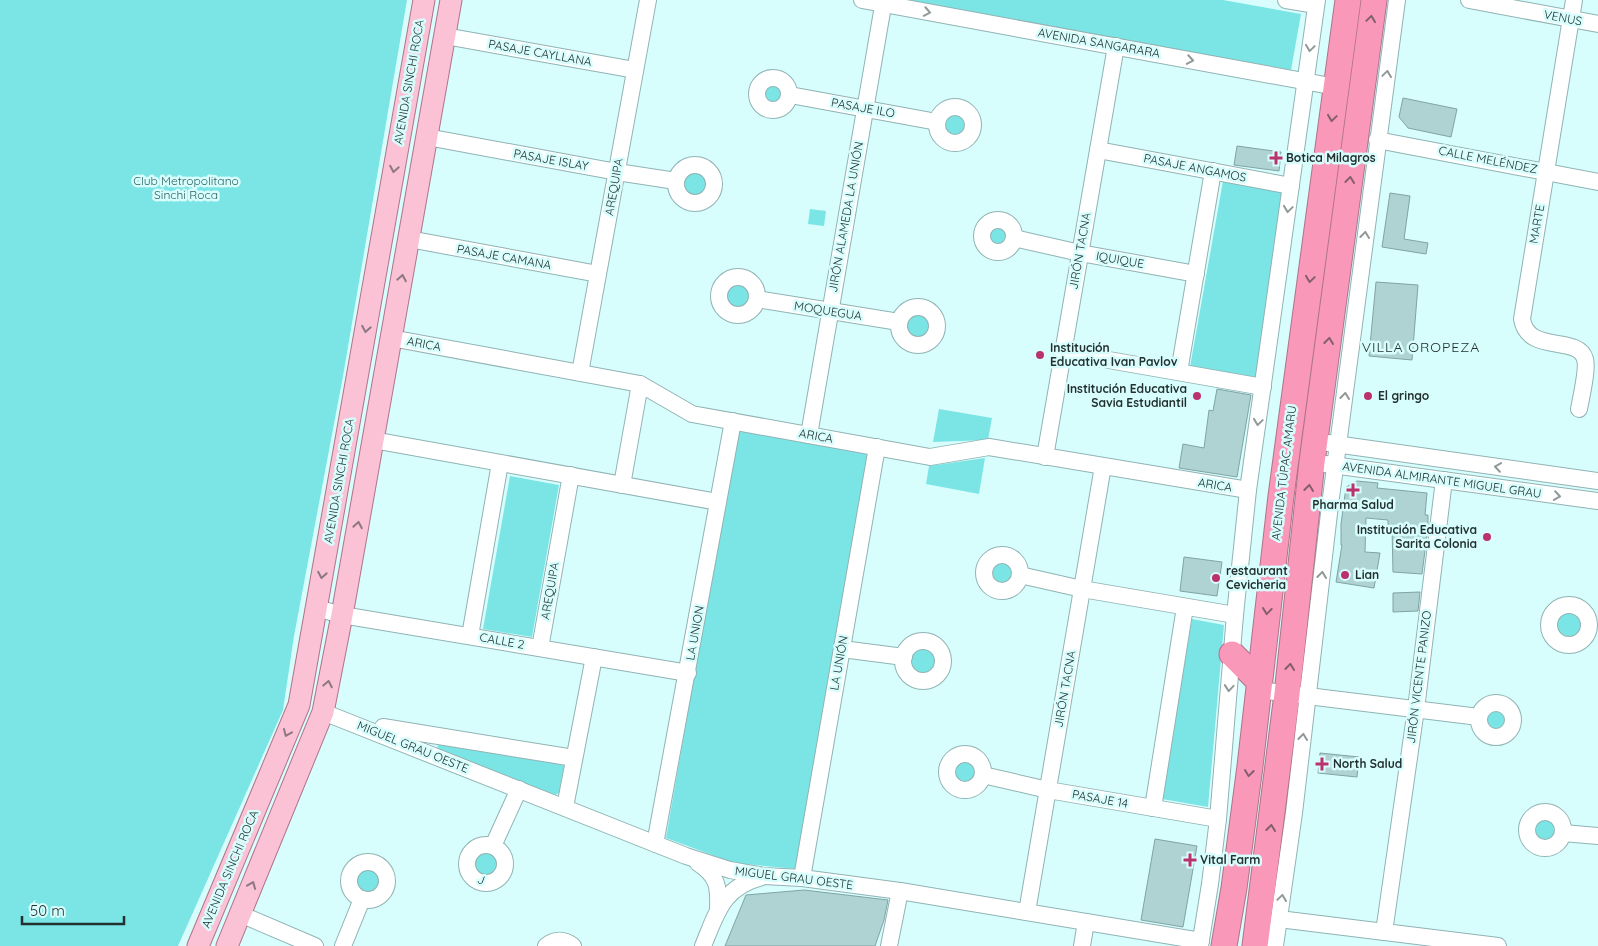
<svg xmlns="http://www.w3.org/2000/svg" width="1598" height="946" font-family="Quicksand,sans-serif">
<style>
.green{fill:#7be5e6}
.building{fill:#afd3d3;stroke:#80a3a3}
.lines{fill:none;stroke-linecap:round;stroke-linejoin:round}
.minor-casing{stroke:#90b3b4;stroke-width:18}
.major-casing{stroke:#ae7489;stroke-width:23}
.highway-casing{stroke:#ae7489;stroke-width:27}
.minor{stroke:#fff;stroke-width:16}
.major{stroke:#fbc1d5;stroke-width:21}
.highway{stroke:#f998b9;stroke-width:25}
.oneway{stroke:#909898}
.oneway2{stroke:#835f6e}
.oneway3{stroke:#8e7882}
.poi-dot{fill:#ba316d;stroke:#d8fdfd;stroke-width:2}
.labels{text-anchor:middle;stroke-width:5;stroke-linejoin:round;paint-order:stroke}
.street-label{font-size:12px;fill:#223030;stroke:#d8fdfd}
.poi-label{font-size:12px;font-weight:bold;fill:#223030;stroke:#d8fdfd;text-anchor:start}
.park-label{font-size:12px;fill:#2e6162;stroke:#d8fdfd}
.neighbourhood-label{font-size:14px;letter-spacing:1px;fill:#223030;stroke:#d8fdfd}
</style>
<rect width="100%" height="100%" fill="#d8fdfd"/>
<g class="green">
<path d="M0,0H407L343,376L294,636L283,710L178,946H0Z"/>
<path d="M908,0H1223L1301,14L1291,70Z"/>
<circle cx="773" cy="93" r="13"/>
<circle cx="955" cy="124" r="13"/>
<circle cx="695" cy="184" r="15"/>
<path d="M1223,181L1287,193L1261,381L1190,367Z"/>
<path d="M810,209L826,211L824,226L808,224Z"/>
<circle cx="998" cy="235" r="12"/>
<circle cx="738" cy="296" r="14"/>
<circle cx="918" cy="325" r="13"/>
<path d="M939,409L992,418L988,440L933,442Z"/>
<path d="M737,429L870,455L797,869L734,863L666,838Z"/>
<path d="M985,458L979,494L926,484L929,466Z"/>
<path d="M510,476L559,485L532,637L483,629Z"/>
<circle cx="1002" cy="572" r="14"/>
<circle cx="1569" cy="625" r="16"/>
<path d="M1192,619L1224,625L1208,807L1162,799Z"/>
<circle cx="923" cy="662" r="16"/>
<circle cx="1497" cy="719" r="12"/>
<path d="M438,744L564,765L559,793L551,797L437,750Z"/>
<circle cx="965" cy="772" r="15"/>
<circle cx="1545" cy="829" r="14"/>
<circle cx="486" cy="864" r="13"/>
<circle cx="368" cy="881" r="13"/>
</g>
<g class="building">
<path d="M1403,98L1457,109L1451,137L1408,128L1399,117Z"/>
<path d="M1237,146L1281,152L1279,171L1234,165Z"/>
<path d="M1390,193L1410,196L1404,239L1428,243L1426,254L1382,247Z"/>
<path d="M1376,282L1418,285L1412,360L1369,356Z"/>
<path d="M1217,389L1251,395L1237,477L1179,468L1183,444L1204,448L1209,410L1213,411Z"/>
<path d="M1357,481L1378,483L1377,488L1427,493L1425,515H1428V527L1422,574L1393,572L1392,527H1388V520L1366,518L1365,552L1380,553L1374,588L1336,582L1342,545H1341V524L1346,487Z"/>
<path d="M1184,557L1222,562L1217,596L1180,591Z"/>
<path d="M1420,592L1418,611L1393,612V593Z"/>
<path d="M1320,753L1359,757L1357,777L1318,773Z"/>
<path d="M1155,839L1197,846L1183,927L1141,920Z"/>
<path d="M804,890L888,900L884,920L875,946H725L746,895Z"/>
</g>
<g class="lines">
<g class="minor-casing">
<g id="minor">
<path d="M862,0L1336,87"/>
<path d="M1286,0L1316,5"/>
<path d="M1469,0L1598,24"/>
<path d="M1574,0L1522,319C1528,355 1578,334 1585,359C1588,368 1581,398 1579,409"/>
<path d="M445,36L635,70"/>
<circle cx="773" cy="94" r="16"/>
<path d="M790,95L937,122"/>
<circle cx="955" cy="125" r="18"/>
<path d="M427,137L617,172L676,181"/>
<path d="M1377,140L1598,182"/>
<path d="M1098,150L1291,186"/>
<circle cx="695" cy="184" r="19"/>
<circle cx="998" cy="236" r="16"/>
<path d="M1014,238L1080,253L1196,274"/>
<path d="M409,239L598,274"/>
<circle cx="738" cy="296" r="19"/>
<path d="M757,299L899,322"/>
<circle cx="918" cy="326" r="19"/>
<path d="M391,338L640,384L692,414L930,457L989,447L1248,490"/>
<path d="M1063,352L1263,387"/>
<path d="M1179,372L1213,171"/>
<path d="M580,373L648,0"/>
<path d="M809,435L884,0"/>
<path d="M373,440L718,502"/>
<path d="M1328,443L1598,481"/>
<path d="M1045,457L1116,46"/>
<path d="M1325,464L1598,501"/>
<path d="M622,485L640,384"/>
<circle cx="1002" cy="573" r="18"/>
<path d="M1020,575L1082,589L1235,615"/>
<circle cx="1569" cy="625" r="20"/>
<path d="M316,608L342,615L688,673"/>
<path d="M470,636L500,463"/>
<circle cx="923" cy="661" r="20"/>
<path d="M540,648L571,475"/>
<path d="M842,649L904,657"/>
<path d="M1259,690L1479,717"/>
<circle cx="1496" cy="720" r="17"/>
<path d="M323,712L686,856L730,870L764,876L802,878L900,891L1201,941"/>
<path d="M383,727L574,758"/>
<circle cx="965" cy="772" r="18"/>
<path d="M983,775L1048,790L1218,819"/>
<path d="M565,807L594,657"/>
<path d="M1153,808L1185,607"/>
<circle cx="1545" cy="830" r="18"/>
<path d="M1563,833L1598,836"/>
<path d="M655,844L733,421"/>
<circle cx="486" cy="864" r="19"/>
<path d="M493,846L519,789"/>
<circle cx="368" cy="881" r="19"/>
<path d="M698,863C718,876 719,887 718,910"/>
<path d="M802,878L877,447"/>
<path d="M1027,912L1103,466"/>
<path d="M240,914L315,946"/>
<path d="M1279,919L1498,946"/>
<path d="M1384,932L1416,709L1444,480"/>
<path d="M343,946L362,899"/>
<path d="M546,946C555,939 564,939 573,946"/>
<path d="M703,946C717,912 723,887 762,877"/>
<path d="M889,946L900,891"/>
<path d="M1082,946L1086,922"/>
<path d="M1200,946L1210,884L1218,819L1235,615L1248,490L1317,0"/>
<path d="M1275,946L1294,813L1330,505L1397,0"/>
</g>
</g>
<g class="major-casing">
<g id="major">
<path d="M198,946L299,705L424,0"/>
<path d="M227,946L323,712L342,615L451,0"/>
</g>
</g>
<g class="highway-casing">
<g id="highway">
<path d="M1232,654L1259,681"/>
<path d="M1224,946L1234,888L1250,766L1281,496L1348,0"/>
<path d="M1255,946L1287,694L1312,462L1374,0"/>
</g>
</g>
<use href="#minor" class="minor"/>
<use href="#major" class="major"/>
<use href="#highway" class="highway"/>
</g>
<defs><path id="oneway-chevron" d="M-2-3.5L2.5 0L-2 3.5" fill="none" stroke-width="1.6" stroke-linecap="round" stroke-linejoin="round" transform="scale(1.25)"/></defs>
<g class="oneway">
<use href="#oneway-chevron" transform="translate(927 12) rotate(11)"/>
<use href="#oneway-chevron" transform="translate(1310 48) rotate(98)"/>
<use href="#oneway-chevron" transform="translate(1190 60) rotate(10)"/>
<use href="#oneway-chevron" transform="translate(1387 74) rotate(-82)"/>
<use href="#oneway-chevron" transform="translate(1288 209) rotate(98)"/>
<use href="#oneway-chevron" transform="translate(1365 235) rotate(-83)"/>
<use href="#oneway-chevron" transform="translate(1345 396) rotate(-83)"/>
<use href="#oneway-chevron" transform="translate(1258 422) rotate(98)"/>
<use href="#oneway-chevron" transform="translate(1498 467) rotate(-172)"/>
<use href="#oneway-chevron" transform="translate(1557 496) rotate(8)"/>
<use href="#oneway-chevron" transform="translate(1322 575) rotate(-83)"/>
<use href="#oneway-chevron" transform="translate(1229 688) rotate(95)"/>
<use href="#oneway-chevron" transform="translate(1303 737) rotate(-83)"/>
<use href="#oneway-chevron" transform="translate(1282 898) rotate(-82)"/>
</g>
<g class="oneway2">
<use href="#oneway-chevron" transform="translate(1371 19) rotate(-82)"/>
<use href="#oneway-chevron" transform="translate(1332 118) rotate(98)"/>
<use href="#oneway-chevron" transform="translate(1350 180) rotate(-83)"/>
<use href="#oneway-chevron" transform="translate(1310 279) rotate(98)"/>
<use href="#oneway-chevron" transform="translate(1329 341) rotate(-83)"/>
<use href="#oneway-chevron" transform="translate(1309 488) rotate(-83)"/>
<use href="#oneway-chevron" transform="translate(1267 611) rotate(97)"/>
<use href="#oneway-chevron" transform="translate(1290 667) rotate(-84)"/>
<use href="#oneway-chevron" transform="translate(1249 773) rotate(97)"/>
<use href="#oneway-chevron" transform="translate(1271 828) rotate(-83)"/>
</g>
<g class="oneway3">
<use href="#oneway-chevron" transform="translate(394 169) rotate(100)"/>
<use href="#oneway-chevron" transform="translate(402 278) rotate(-80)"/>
<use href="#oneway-chevron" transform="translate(366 329) rotate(100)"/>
<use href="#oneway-chevron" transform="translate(358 525) rotate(-80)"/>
<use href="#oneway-chevron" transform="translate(322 575) rotate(100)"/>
<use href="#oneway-chevron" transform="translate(328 684) rotate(-79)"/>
<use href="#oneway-chevron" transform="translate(287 733) rotate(113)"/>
<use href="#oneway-chevron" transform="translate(252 885) rotate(-68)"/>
</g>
<g class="poi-dot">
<path d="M1273.5 150.5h5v5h5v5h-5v5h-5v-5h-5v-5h5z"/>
<circle cx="1040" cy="355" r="5"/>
<circle cx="1197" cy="396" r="5"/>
<circle cx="1368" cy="396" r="5"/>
<path d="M1350.5 482.5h5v5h5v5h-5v5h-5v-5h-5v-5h5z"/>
<circle cx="1487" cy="537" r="5"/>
<circle cx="1345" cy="575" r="5"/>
<circle cx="1216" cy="578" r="5"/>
<path d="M1319.5 756.5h5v5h5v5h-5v5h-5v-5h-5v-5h5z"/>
<path d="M1187.5 852.5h5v5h5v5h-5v5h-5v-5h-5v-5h5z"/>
</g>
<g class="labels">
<g class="street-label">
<text transform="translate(1563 18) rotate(11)" y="4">VENUS</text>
<text transform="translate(1099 43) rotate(10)" y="4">AVENIDA SANGARARA</text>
<text transform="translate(540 53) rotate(10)" y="4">PASAJE CAYLLANA</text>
<text transform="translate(409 82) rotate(-80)" y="4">AVENIDA SINCHI ROCA</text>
<text transform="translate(863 108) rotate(10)" y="4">PASAJE ILO</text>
<text transform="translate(551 160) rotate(10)" y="4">PASAJE ISLAY</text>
<text transform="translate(1488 160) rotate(11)" y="4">CALLE MELÉNDEZ</text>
<text transform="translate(1195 168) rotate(11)" y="4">PASAJE ANGAMOS</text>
<text transform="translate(614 187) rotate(-80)" y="4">AREQUIPA</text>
<text transform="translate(846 217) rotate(-80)" y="4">JIRÓN ALAMEDA LA UNIÓN</text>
<text transform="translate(1537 224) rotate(-80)" y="4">MARTE</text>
<text transform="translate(1080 251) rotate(-80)" y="4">JIRÓN TACNA</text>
<text transform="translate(504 257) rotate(10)" y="4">PASAJE CAMANA</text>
<text transform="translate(1120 260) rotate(10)" y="4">IQUIQUE</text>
<text transform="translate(828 311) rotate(9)" y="4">MOQUEGUA</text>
<text transform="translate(424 344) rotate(11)" y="4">ARICA</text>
<text transform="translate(816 436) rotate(10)" y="4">ARICA</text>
<text transform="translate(1284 473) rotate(-83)" y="4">AVENIDA TÚPAC AMARU</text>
<text transform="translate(1442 480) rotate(8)" y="4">AVENIDA ALMIRANTE MIGUEL GRAU</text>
<text transform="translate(339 481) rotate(-80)" y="4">AVENIDA SINCHI ROCA</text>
<text transform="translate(1215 485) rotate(9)" y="4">ARICA</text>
<text transform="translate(550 591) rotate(-80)" y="4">AREQUIPA</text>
<text transform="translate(695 633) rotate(-80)" y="4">LA UNION</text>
<text transform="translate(502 641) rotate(10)" y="4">CALLE 2</text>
<text transform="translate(839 663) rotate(-80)" y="4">LA UNIÓN</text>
<text transform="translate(1419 677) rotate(-83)" y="4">JIRÓN VICENTE PANIZO</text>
<text transform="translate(1065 689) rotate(-80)" y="4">JIRÓN TACNA</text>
<text transform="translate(413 747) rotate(22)" y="4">MIGUEL GRAU OESTE</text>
<text transform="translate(1100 799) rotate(10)" y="4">PASAJE 14</text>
<text transform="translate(230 869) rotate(-67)" y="4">AVENIDA SINCHI ROCA</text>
<text transform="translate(794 878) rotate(7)" y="4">MIGUEL GRAU OESTE</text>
<text transform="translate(481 880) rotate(20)" y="4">J</text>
</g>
<g class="poi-label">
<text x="1286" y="162">Botica Milagros</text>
<text x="1050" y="352">Institución<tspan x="1050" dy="14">Educativa Ivan Pavlov</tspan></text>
<text x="1187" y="393" text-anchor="end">Institución Educativa<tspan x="1187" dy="14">Savia Estudiantil</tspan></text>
<text x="1378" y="400">El gringo</text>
<text x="1353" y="509" text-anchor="middle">Pharma Salud</text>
<text x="1477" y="534" text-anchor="end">Institución Educativa<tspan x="1477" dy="14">Sarita Colonia</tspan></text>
<text x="1226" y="575">restaurant<tspan x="1226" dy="14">Cevicheria</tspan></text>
<text x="1355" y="579">Lian</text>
<text x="1333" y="768">North Salud</text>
<text x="1200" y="864">Vital Farm</text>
</g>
<g class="park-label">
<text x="186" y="185">Club Metropolitano<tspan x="186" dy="14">Sinchi Roca</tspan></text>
</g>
<g class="neighbourhood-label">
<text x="1421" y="352">VILLA OROPEZA</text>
</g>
</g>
<path d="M22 916v8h102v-8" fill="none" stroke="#223030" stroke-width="2.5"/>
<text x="30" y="916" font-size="15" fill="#223030" stroke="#d8fdfd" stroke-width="4" paint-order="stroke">50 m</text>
</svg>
